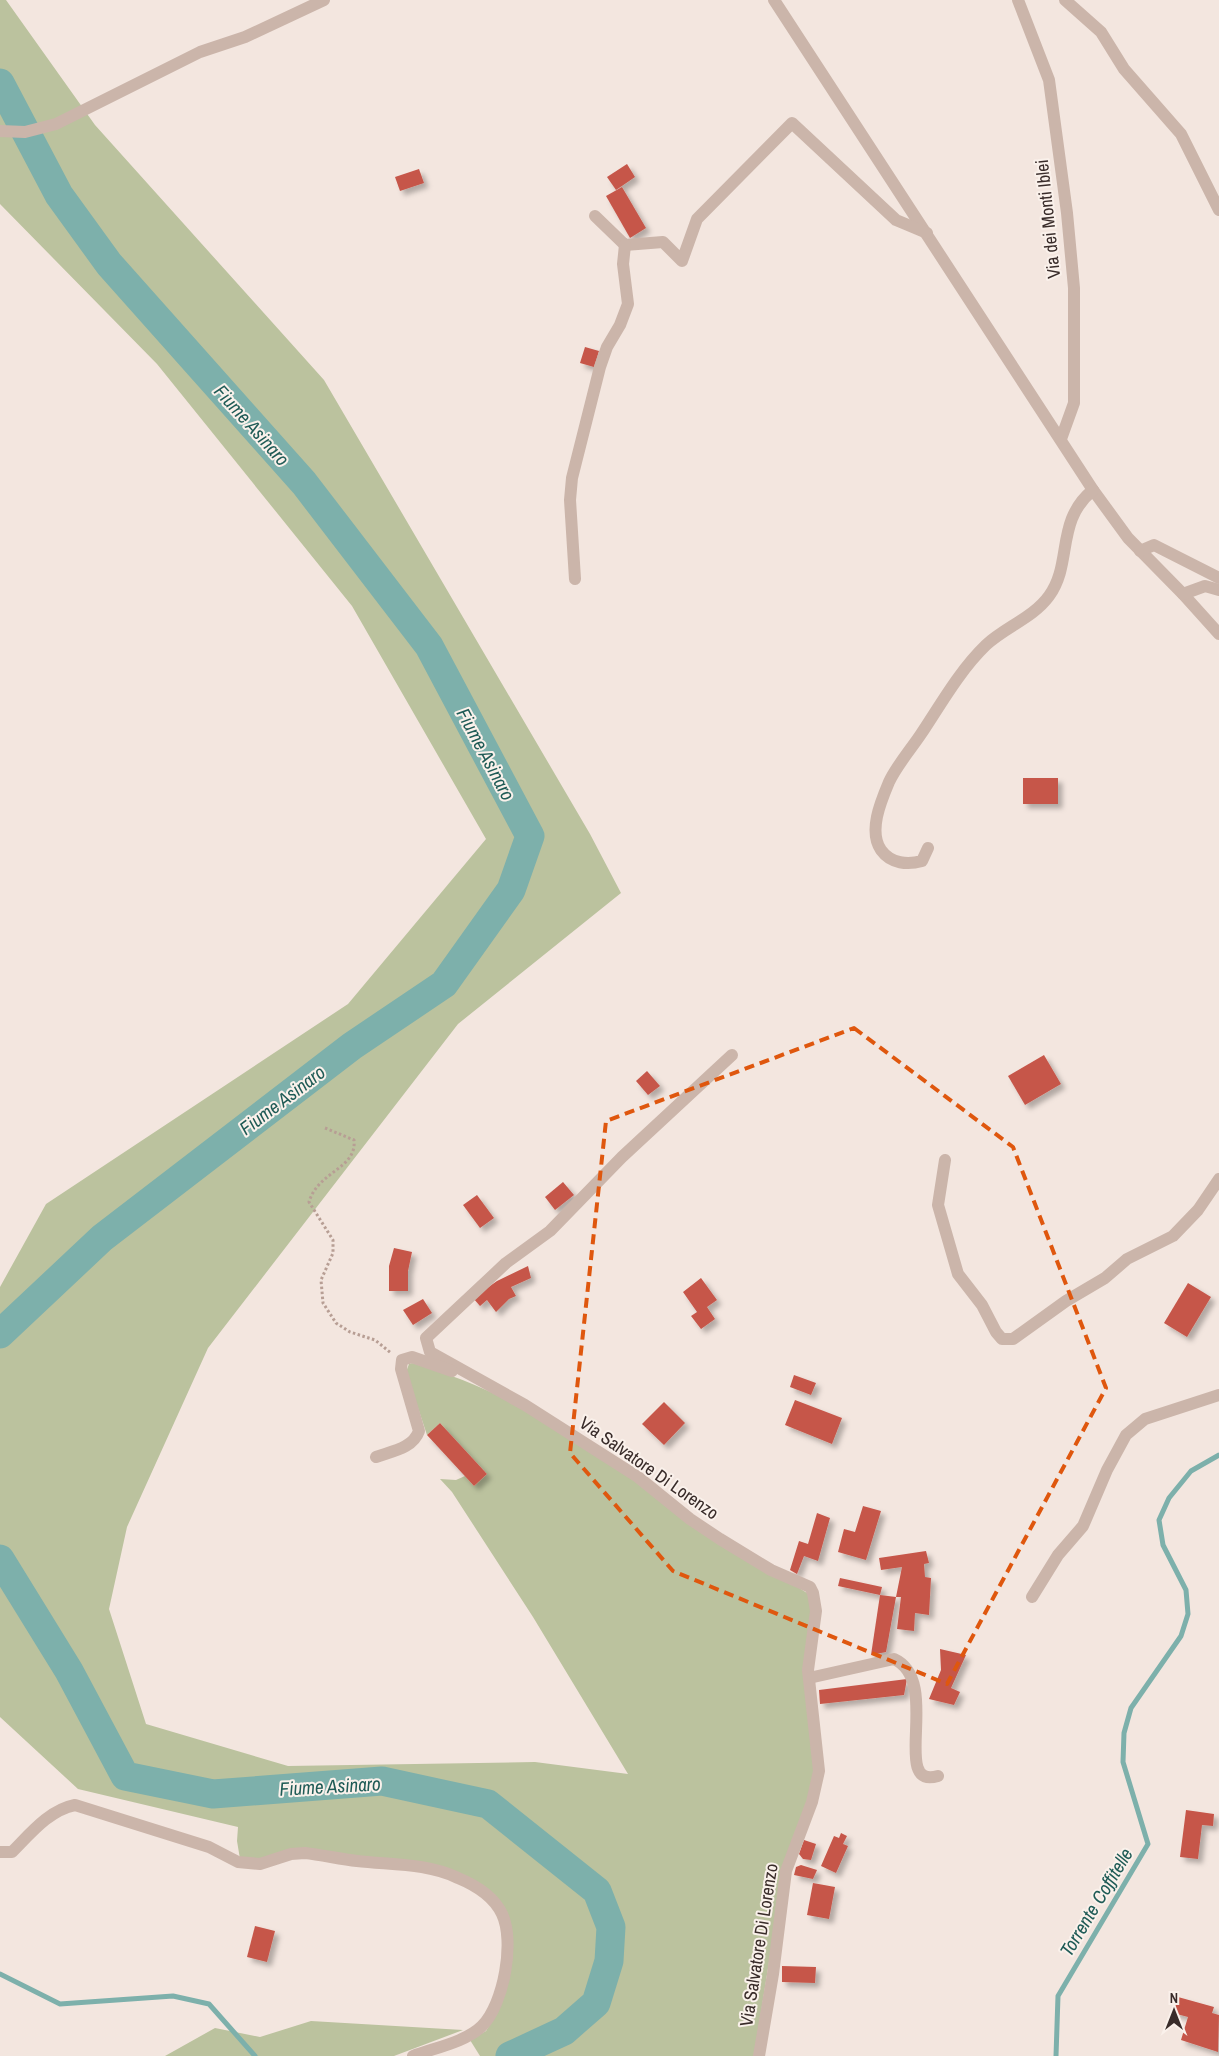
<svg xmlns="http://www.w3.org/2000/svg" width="1219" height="2056" font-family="'Archivo Narrow',sans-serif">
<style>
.green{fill:#bbc29e}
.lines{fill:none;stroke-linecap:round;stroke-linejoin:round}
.stream{stroke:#7db0ab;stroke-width:5}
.river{stroke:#7db0ab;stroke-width:29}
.building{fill:#c65649;filter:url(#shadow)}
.path{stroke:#b79e94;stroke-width:3;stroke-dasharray:2.5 2.5;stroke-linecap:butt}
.minor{stroke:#cbb5aa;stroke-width:12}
.marked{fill:none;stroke:#df570e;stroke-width:4;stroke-dasharray:10 6;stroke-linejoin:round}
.labels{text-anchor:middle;stroke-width:4;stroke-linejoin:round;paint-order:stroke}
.street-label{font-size:18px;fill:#392c2a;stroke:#faf1eb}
.water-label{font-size:19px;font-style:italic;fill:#1f5b56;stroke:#faf1eb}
</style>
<defs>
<filter id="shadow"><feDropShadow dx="4.5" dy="4.5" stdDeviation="2.5" flood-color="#0004"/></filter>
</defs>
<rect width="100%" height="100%" fill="#f3e6df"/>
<g class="green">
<path d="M0,0H6L95,125L324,380L590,834L621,893L458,1024L208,1348L127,1527L109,1609L146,1724L288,1766L535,1762L628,1774L533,1617L452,1492L440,1479L456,1480L465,1476L474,1486L487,1474L440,1423L427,1435L406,1372L409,1364L412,1363C451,1374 487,1389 523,1408L810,1595L815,1772L777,1912L754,2056H480L470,2040L486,2031L494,2017L508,1923L471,1881L358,1857L240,1859L237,1841L238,1827L78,1789L0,1717V1287L46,1204L348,1004L486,839L352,606L157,364L0,204Z"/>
<path d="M311,2021L463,2030L394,2056H165L215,2028L260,2037Z"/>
</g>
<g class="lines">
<g class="stream">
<path d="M0,1974L60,2004L173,1996L209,2004L255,2056"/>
<path d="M1056,2056L1058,1996L1148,1844L1123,1762L1124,1733L1131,1708L1181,1636L1188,1614L1186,1590L1163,1545L1159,1520L1169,1498L1191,1471L1219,1455"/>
</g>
<g class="river">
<path d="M0,83L59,195L109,264L304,483L429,646L530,836L511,890L444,984L352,1046L102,1238L0,1334"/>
<path d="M0,1559L69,1671L125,1776L213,1794L382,1781L488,1804L597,1891L611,1927L609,1961L596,2003L564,2031L510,2056"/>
</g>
</g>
<g class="building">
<path d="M627,164L635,177L616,190L607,177Z"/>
<path d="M419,169L424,183L400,191L395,177Z"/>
<path d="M622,187L646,228L630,238L606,196Z"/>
<path d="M585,347L599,351L594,367L580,363Z"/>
<rect x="1023" y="778" width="35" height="26"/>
<path d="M1044,1055L1061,1084L1025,1105L1008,1076Z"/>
<path d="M647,1071L660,1086L648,1095L636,1081Z"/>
<path d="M563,1182L574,1195L555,1210L545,1197Z"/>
<path d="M477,1195L494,1218L480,1228L463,1205Z"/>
<path d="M394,1248L412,1252L408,1271V1291H389V1266Z"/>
<path d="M528,1266L531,1278L511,1287L516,1296L509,1299L496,1312L487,1300L480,1306L473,1298L497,1281Z"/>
<path d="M701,1278L717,1300L707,1307L715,1319L701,1329L691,1316L697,1312L683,1292Z"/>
<path d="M1188,1283L1211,1297L1187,1337L1164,1323Z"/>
<path d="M423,1299L432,1313L413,1325L403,1310Z"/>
<path d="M794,1375L816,1383L811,1395L790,1387Z"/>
<path d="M795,1400L842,1418L832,1444L785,1425Z"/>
<path d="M664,1402L685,1423L664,1445L642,1424Z"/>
<path d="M440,1423L487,1474L474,1486L427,1435Z"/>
<path d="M863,1506L881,1511L866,1560L838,1552L844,1529L855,1532Z"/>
<path d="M817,1513L830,1518L818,1561L804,1556L797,1574L790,1570L799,1541L808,1544Z"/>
<path d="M926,1551L929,1563L924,1564L925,1577L931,1578L929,1615L915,1613L914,1631L897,1629L901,1597H896L902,1567L881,1570L879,1558Z"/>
<path d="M840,1578L882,1587L880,1595L838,1586Z"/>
<path d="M880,1595L896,1597L886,1652L871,1655Z"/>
<path d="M940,1649L966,1655L951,1688L960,1692L954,1705L929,1699L941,1670Z"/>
<path d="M907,1679L904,1695L820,1704L819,1690Z"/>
<path d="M1186,1810L1214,1814L1213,1826L1202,1825L1198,1859L1180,1857Z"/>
<path d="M841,1833L847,1836L843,1844L848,1846L836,1873L821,1866L834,1836L839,1838Z"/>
<path d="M804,1840L816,1844L811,1860L803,1859L799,1854Z"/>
<path d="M801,1865L817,1870L813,1879L794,1875L796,1867Z"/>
<path d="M813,1883L835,1887L829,1919L807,1915Z"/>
<path d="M255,1926L275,1931L267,1962L247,1957Z"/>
<path d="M782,1966L816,1967L815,1983L782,1982Z"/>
<path d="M1178,1997L1214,2007L1212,2013L1219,2015L1218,2052L1181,2040L1188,2017L1173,2013Z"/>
</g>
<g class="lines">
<path class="path" d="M325,1128L354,1140C357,1169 318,1171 309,1202L333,1240V1253L321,1280L323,1303L336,1323L350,1332L375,1340L391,1353"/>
<g class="minor">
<path d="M774,0L1093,490L1128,538L1183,594L1219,634"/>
<path d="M1018,0L1049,80L1067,213L1074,288V403L1061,439"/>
<path d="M1065,0L1101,32L1124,69L1181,134L1219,210"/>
<path d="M0,131L25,132L56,124L200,52L245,37L324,0"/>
<path d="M595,216L625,245L663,242L682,261L697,219L792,123L896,220L927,233"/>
<path d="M1140,551L1154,545L1219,578"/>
<path d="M575,579L570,500L572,478L600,367L607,347L620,325L628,304L623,264L625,245"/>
<path d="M1183,594L1205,586L1219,590"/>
<path d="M928,848L922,861C908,865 891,864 881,850C868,831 881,801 889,782C897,765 911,749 921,734C941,704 960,670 986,645C1005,627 1033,618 1049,596C1073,563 1055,521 1093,490"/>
<path d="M732,1055L622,1157L550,1231L506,1263L426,1338L430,1352L525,1405L638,1477L690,1519L720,1539L771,1570L810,1587L813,1593L816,1611L808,1670L819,1771L812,1802L786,1871L773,1974L759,2056"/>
<path d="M945,1160L938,1205L958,1274L982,1305L996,1332L1002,1339H1013L1066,1301L1105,1278L1127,1259L1173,1236L1198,1210L1219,1179"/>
<path d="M376,1457C393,1451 413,1448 419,1431L401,1369L402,1360L412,1357L452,1371"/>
<path d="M1032,1597L1058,1555L1083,1526L1107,1470L1126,1435L1145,1419L1219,1395"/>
<path d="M809,1678L894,1659C943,1681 889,1790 938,1776"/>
<path d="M0,1852H12C30,1834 49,1810 75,1805L209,1847L238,1862L260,1864L291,1854L305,1853C322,1855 340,1859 357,1861C391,1865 427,1863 458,1878C475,1885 494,1897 502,1914C515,1941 504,2004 482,2026C466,2042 434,2048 413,2056"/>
</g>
</g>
<path class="marked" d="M854,1028L1013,1147L1106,1388L947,1684L673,1571L570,1453L606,1121Z"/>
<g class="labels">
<g class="street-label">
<text transform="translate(1048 219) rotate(-96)" y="6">Via dei Monti Iblei</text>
<text transform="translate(649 1468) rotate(35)" y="6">Via Salvatore Di Lorenzo</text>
<text transform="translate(759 1945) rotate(-81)" y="6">Via Salvatore Di Lorenzo</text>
</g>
<g class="water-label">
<text transform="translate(252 425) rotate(48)" y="7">Fiume Asinaro</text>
<text transform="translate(486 754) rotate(62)" y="7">Fiume Asinaro</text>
<text transform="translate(282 1100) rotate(-37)" y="7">Fiume Asinaro</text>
<text transform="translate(330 1786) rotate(-3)" y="7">Fiume Asinaro</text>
<text transform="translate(1096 1902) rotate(-59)" y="7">Torrente Coffitelle</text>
</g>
</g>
<g transform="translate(1174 2011)" stroke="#faf1eb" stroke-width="4" paint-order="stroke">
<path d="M0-4L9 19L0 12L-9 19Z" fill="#392c2a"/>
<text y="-8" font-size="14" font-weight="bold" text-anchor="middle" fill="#392c2a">N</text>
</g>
</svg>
